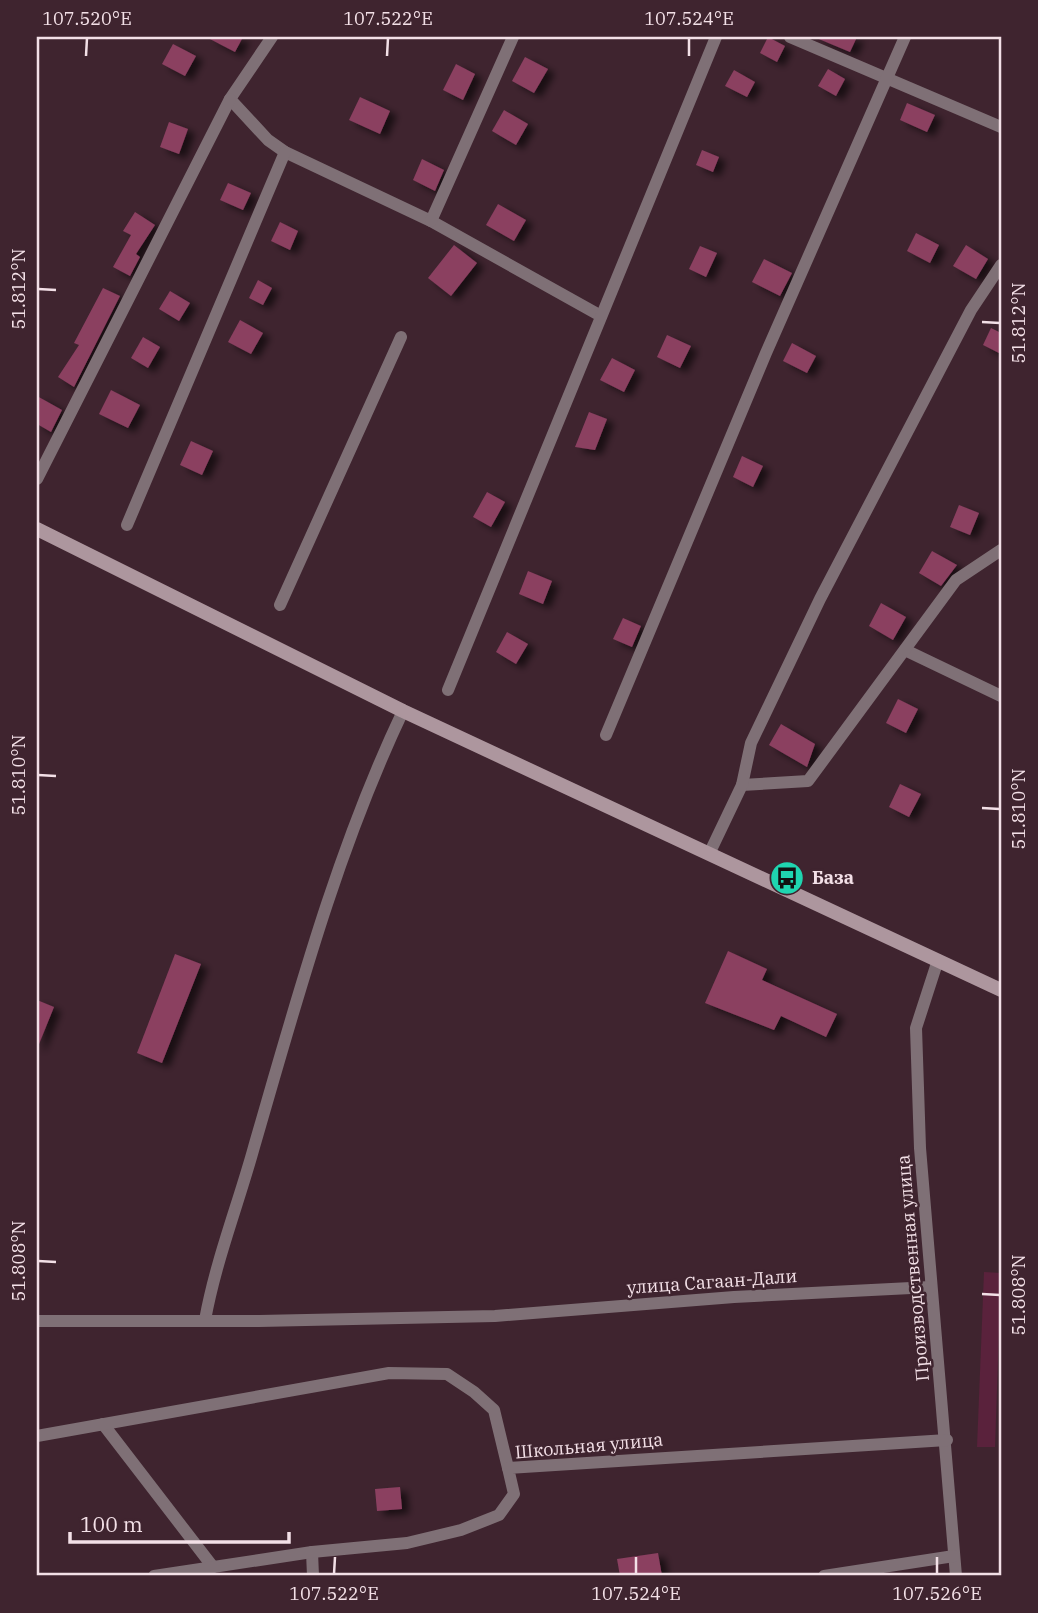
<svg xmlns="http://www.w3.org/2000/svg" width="1038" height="1613" font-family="'IBM Plex Serif',serif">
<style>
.green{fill:#5a223c}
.building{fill:#8b3f61;filter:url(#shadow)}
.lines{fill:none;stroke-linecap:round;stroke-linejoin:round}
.street{stroke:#7f7076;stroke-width:12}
.secondary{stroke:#ad969e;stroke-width:14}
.ticks{fill:none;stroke:#f3e0e7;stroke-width:2.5}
.labels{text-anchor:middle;stroke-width:5;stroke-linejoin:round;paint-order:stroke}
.poi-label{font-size:18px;font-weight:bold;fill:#f3e0e7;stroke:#3f242f;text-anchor:start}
.street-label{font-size:18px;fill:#f3e0e7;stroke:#3f242f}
.neatline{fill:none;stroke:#f3e0e7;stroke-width:2.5}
.ticks-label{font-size:18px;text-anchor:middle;fill:#f3e0e7}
</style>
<defs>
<filter id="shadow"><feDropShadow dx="7" dy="4.5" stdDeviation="3.5" flood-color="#0009"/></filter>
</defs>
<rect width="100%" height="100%" fill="#3f242f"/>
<path class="green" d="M984,1272L1001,1273L995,1447H977Z"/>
<g class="building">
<path d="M206,37H243L235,52Z"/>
<path d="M768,37L785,46L777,62L760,53Z"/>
<path d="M814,37H857L850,52Z"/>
<path d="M173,44L196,56L185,76L162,64Z"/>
<path d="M525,57L548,69L534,93L512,81Z"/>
<path d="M456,64L475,74L463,100L443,90Z"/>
<path d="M828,69L845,79L836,96L818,86Z"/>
<path d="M734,70L755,82L747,97L725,86Z"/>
<path d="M360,97L390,111L380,134L349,120Z"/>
<path d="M907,103L935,115L927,132L900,120Z"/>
<path d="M504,110L528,124L516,145L492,131Z"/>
<path d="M169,122L188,129L179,154L160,147Z"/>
<path d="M702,150L719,157L713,172L696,165Z"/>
<path d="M422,159L444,170L435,191L413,180Z"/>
<path d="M228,183L251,193L243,210L220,200Z"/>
<path d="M498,204L526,220L514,241L486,225Z"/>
<path d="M135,212L155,225L136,254L140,257L130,276L113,267L131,235L123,231Z"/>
<path d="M280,222L298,231L290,250L271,241Z"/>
<path d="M916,233L939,245L930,263L907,251Z"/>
<path d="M454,245L477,263L451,296L428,278Z"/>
<path d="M966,245L988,259L976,279L953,266Z"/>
<path d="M700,246L717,253L706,277L689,269Z"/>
<path d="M764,259L792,273L780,296L752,282Z"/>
<path d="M258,280L272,288L263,305L249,298Z"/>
<path d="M103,288L120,296L74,387L58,377L79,345L74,343Z"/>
<path d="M170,291L190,303L179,321L159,309Z"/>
<path d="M240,320L263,333L251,354L228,342Z"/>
<path d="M991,328L1001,333V354L983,345Z"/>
<path d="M667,335L691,346L680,368L657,357Z"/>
<path d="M143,337L160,347L148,368L131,358Z"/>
<path d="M792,343L816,356L807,373L783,361Z"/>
<path d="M612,358L635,370L624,392L600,380Z"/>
<path d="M111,390L140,405L128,428L99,414Z"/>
<path d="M37,396L62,410L51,432L37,424Z"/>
<path d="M589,412L607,419L595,450L575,447Z"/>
<path d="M191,441L213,451L202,475L180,465Z"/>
<path d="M742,456L763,466L753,487L733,477Z"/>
<path d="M487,492L505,502L491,527L473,517Z"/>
<path d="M959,505L979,513L970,535L950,527Z"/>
<path d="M932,551L957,565L941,586L919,573Z"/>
<path d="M528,571L552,581L543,604L519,594Z"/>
<path d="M881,603L906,617L893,640L869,626Z"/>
<path d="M623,618L641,626L632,647L613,639Z"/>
<path d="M507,632L528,644L516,664L496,652Z"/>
<path d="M898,699L918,709L906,733L886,723Z"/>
<path d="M781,724L815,744L807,767L769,745Z"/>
<path d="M900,784L921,794L909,817L889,807Z"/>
<path d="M728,951L767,969L762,980L837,1014L826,1037L781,1016L774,1030L705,1003Z"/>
<path d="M175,954L201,964L162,1063L137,1053Z"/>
<path d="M37,1000L54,1007L37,1049Z"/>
<path d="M400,1487L402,1509L377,1511L375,1489Z"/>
<path d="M658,1553L662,1576H620L617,1559Z"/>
</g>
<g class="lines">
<g class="street">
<path d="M272,37L230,99L268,140L285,152L431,221L601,316"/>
<path d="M790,37L1001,127"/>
<path d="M431,221L513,37"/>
<path d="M37,479L230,99"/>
<path d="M127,525L285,152"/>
<path d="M280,605L401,337"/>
<path d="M905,650L1001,696"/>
<path d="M448,690L716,37"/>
<path d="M606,735L766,353L905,37"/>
<path d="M742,785L808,781L956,580L1001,550"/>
<path d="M710,852L742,785L751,743L820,599L971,310L1001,265"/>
<path d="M938,960L916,1028L920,1148L956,1576"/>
<path d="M205,1320C216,1260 238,1205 254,1147C297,999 337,850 403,711"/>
<path d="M37,1321H259L495,1316L734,1297L931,1287"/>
<path d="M103,1424L213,1567"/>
<path d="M37,1436L389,1373L447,1374L474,1392L494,1410L508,1468"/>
<path d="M312,1552L313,1576"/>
<path d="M154,1576L312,1552L407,1543L461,1530L499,1515L514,1494L508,1468L947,1440"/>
<path d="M824,1576L954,1556"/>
</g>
<path class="secondary" d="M37,529L403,711L1001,990"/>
</g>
<path class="ticks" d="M86,56L87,38M387,56L388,38M689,56V38M38,289L56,290M982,322L1000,323M38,775L56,776M982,808L1000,809M38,1261L56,1262M982,1294L1000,1295M334,1574L335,1557M636,1574V1557M937,1574V1557"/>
<defs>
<g id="bus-disc" transform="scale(1.75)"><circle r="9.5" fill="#1fd5b0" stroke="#3f242f"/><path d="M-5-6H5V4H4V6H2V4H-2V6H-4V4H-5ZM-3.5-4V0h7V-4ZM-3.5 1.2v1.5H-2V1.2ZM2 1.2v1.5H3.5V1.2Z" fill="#111"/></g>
</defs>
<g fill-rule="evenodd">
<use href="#bus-disc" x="787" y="878"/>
</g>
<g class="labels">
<g class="poi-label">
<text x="812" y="884">База</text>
</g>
<g class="street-label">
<text transform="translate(913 1268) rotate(-95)" y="6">Производственная улица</text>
<text transform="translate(712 1282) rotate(-4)" y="6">улица Сагаан-Дали</text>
<text transform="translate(589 1446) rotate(-5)" y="6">Школьная улица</text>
</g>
</g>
<rect width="1038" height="1613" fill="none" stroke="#3f242f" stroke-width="77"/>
<path d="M70 1532v10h219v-10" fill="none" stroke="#f3e0e7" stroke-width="3.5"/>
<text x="80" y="1532" font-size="21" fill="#f3e0e7" stroke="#3f242f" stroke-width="5" paint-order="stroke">100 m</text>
<rect x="38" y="38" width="962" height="1536" class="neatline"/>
<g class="ticks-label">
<text x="87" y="25">107.520°E</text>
<text x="388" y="25">107.522°E</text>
<text x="689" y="25">107.524°E</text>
<text transform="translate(19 289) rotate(-90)" y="6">51.812°N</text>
<text transform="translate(1019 323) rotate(-90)" y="6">51.812°N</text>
<text transform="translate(19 775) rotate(-90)" y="6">51.810°N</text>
<text transform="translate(1019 809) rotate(-90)" y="6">51.810°N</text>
<text transform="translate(19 1261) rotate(-90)" y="6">51.808°N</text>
<text transform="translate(1019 1295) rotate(-90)" y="6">51.808°N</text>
<text x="334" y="1600">107.522°E</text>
<text x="636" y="1600">107.524°E</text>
<text x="937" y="1600">107.526°E</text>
</g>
</svg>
